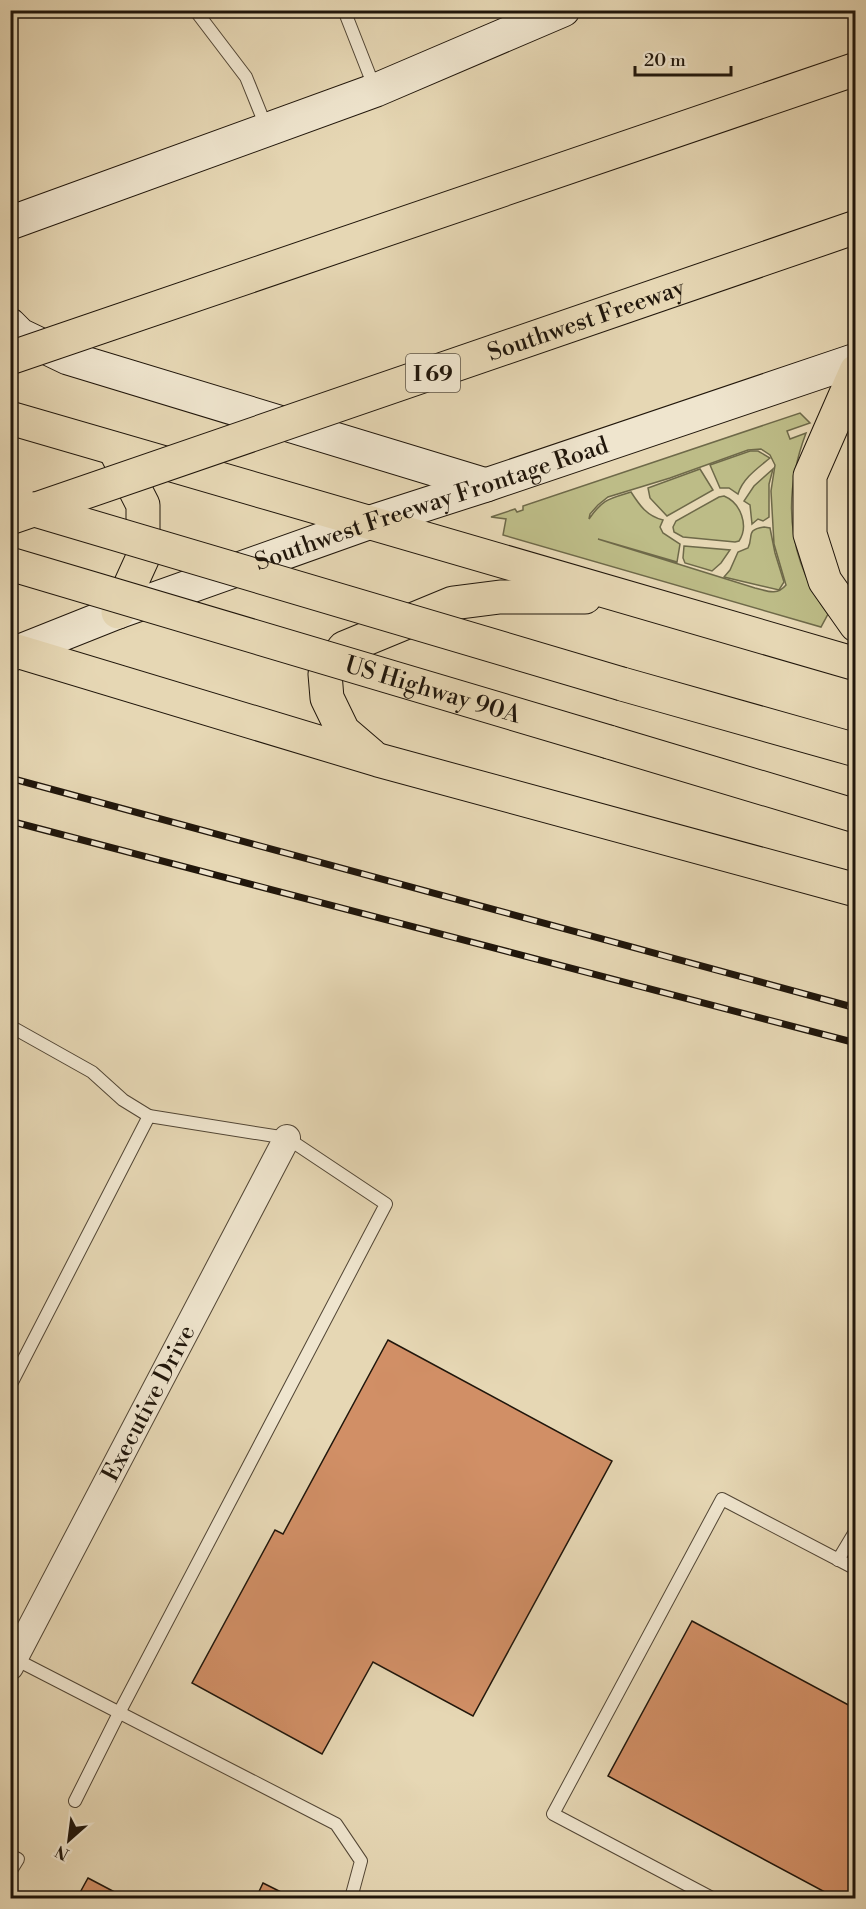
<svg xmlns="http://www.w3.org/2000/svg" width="866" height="1909" font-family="'Libre Bodoni',serif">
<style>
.green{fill:#bdbc87;stroke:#6e6949;stroke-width:1.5;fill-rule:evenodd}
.building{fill:#d18f66;stroke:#20160b;stroke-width:1.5}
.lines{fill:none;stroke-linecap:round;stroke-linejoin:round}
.lane-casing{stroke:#524635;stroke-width:14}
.street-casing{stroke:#524635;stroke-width:28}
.secondary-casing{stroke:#20160b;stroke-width:35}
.highway-casing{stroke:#20160b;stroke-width:35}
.lane{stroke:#efe5ce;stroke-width:12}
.street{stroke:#efe5ce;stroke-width:26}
.secondary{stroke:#efe5ce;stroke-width:33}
.highway{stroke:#e6d7b4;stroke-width:33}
.rail-casing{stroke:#20160b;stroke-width:7}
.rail{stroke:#efe5ce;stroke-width:4.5;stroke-dasharray:14;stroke-linecap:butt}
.highway-bridge-casing{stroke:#20160b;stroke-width:35;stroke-linecap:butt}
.highway-bridge{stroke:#e6d7b4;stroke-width:33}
.labels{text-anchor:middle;stroke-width:4.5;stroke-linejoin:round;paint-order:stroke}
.shield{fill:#efe5ce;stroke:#5e5446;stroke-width:1.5}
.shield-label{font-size:22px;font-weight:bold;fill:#20160b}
.street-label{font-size:24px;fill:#20160b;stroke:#efe5ce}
</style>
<rect width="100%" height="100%" fill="#e6d7b4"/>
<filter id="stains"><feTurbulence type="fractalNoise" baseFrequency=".00333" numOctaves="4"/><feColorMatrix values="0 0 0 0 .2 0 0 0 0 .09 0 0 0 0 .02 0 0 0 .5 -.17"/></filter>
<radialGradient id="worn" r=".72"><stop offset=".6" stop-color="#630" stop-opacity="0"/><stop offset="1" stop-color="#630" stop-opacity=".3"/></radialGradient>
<g class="green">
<path d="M800,413L810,423L787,431L790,439L806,433C782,497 787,558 828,614L821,627L503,535L506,519L491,517L515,509L517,512L523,510V506ZM761,449L770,455L775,465L771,491L774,544L786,585C777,596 767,591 755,588L598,539L677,562L680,544L663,533L660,527L663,520C647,516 640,506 631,492C608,499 603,499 589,519L590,514L598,505L608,497L670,478L748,450Z"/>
<path d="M750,451H758L770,458C758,468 743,478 738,494L729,488H720L710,465Z"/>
<path d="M700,469L713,490L667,516L650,498L648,488Z"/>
<path d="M773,469L769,484V517L763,521L758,519L752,524L750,505L744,501L754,486Z"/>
<path d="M724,496C741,503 749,526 739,541L735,542L683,537L674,532L673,527L676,521L719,497Z"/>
<path d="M764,527L770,528L775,553L784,582L779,590L724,577L730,570L738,552L748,548C754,536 745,530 764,527Z"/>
<path d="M684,546L730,550L721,563L712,571L685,563L683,558Z"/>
</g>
<g class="building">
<path d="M388,1340L612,1461L473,1716L373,1662L322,1754L192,1683L275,1530L283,1534Z"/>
<path d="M692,1621L856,1709V1898H836L608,1776Z"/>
<path d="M88,1878L126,1898H77Z"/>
<path d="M263,1883L293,1898H256Z"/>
</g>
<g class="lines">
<g class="lane-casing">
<g id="lane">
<path d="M195,10L246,77L267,129"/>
<path d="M344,10L375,89"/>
<path d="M10,1026L92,1072L123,1100L149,1116"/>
<path d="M10,1386L149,1116L287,1138L386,1204L119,1713L75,1801"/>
<path d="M838,1560L856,1530"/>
<path d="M15,1659L336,1824L361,1861L351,1898"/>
<path d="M10,1855L18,1859L10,1872"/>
<path d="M712,1898L553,1814L722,1499L856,1569"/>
</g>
</g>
<g class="street-casing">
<g id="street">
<path id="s1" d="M10,1667L287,1138"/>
</g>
</g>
<g class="secondary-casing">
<g id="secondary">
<path d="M10,223L376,90L563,10"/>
<path d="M10,325L20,335L68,358L486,485"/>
<path id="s2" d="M10,655L118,612L368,523L486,485L856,360"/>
</g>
</g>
<g class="highway-casing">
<g id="highway">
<path d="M856,371L810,476V534L825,581L856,625"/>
<path d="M10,418L856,664"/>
<path d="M116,452L143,505V557L118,612"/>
<path d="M10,649L378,760L856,890"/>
<path d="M622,684L856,750"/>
<path d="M609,742L856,816"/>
<path d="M371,755L343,731L327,698L325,674L344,648L453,603L500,597H585"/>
</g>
</g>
<use href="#lane" class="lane"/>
<use href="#street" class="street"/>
<use href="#secondary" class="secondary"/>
<use href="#highway" class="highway"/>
<g class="rail-casing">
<g id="rail">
<path d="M10,778L856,1008"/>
<path d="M10,821L856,1043"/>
</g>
</g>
<use href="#rail" class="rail"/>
<g class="highway-bridge-casing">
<g id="highway-bridge">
<path d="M10,358L856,69"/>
<path d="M28,508L622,684"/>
<path id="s3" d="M10,518L856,227"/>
<path id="s4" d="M10,564L609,742"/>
</g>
</g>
<use href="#highway-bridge" class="highway-bridge"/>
</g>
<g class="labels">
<rect class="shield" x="406" y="354" width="54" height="38" rx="4.5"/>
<g class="shield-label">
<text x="433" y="381">I 69</text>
</g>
<g class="street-label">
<text dy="8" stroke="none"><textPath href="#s3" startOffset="609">Southwest Freeway</textPath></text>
<text dy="8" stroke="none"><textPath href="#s2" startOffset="448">Southwest Freeway Frontage Road</textPath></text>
<text dy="8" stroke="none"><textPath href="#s4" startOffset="441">US Highway 90A</textPath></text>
<text dy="8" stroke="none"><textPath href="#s1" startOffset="298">Executive Drive</textPath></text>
</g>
</g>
<rect width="866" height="1909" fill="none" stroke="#e6d7b4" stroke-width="36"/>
<rect x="12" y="12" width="842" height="1885" fill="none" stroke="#20160b" stroke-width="3"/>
<rect x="18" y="18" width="830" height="1873" fill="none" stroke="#20160b" stroke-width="1.5"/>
<g transform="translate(69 1840) rotate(208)" stroke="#efe5ce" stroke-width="4.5" paint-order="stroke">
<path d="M0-4.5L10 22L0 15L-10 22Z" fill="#20160b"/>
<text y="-9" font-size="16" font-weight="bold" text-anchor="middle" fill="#20160b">N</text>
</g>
<path d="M635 66v9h96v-9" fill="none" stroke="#20160b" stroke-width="3"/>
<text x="644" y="66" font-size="18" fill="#20160b" stroke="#efe5ce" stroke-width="4.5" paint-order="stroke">20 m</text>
<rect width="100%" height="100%" filter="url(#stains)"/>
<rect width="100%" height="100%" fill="url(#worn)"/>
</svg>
